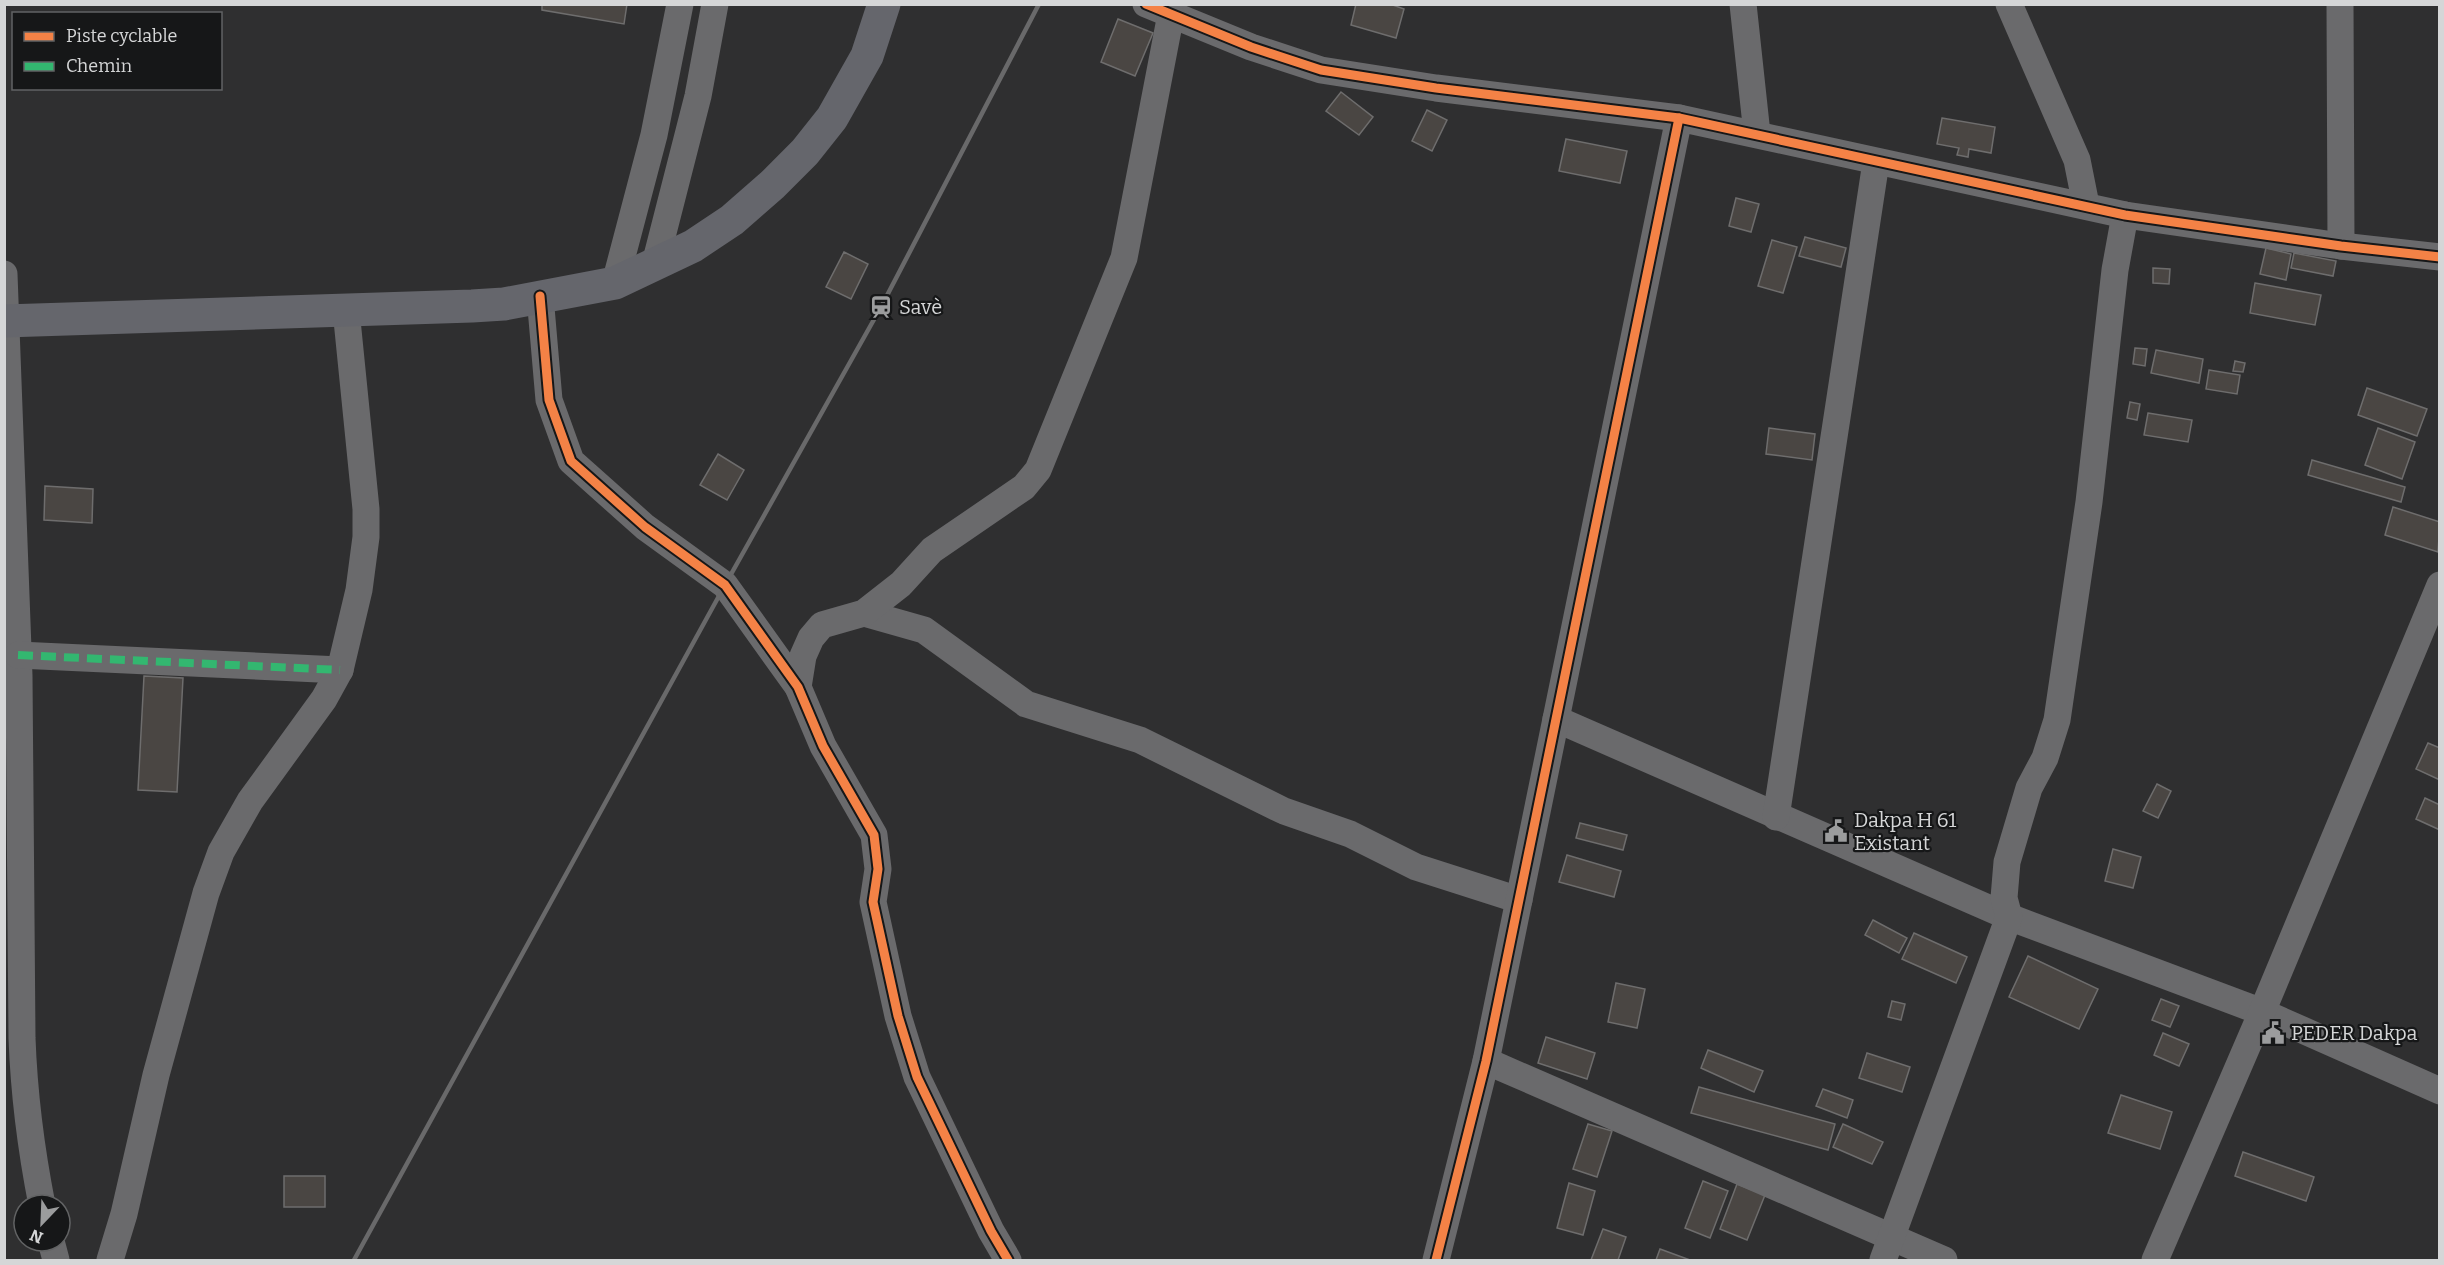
<svg xmlns="http://www.w3.org/2000/svg" width="2444" height="1265" font-family="Bitter,serif">
<style>
.building{fill:#4a4643;stroke:#6e6d6d;stroke-width:1.5}
.lines{fill:none;stroke-linecap:round;stroke-linejoin:round}
.minor{stroke:#6a6a6c;stroke-width:27}
.major{stroke:#65666c;stroke-width:33}
.rail{stroke:#69696a;stroke-width:4.5}
.quiet{stroke:#33b770;stroke-width:8;stroke-dasharray:15 8;stroke-linecap:butt}
.cycleway-casing{stroke:#161718;stroke-width:13}
.cycleway{stroke:#f48246;stroke-width:9}
.labels{text-anchor:middle;stroke-width:4.5;stroke-linejoin:round;paint-order:stroke}
.poi-label{font-size:20px;fill:#d5d6d7;stroke:#161718;text-anchor:start}
</style>
<rect width="100%" height="100%" fill="#2f2f30"/>
<g class="building">
<path d="M542,4H627L624,24L542,10Z"/>
<path d="M1356,4H1390L1404,9L1396,38L1351,25Z"/>
<path d="M1118,19L1153,33L1135,76L1101,62Z"/>
<path d="M1341,92L1373,117L1359,135L1326,111Z"/>
<path d="M1427,110L1447,120L1432,151L1412,141Z"/>
<path d="M1942,118L1995,127L1991,153L1969,149L1968,157L1957,155L1959,148L1937,144Z"/>
<path d="M1566,139L1627,151L1620,183L1559,171Z"/>
<path d="M1736,198L1759,204L1751,232L1729,226Z"/>
<path d="M1805,237L1846,248L1841,267L1799,256Z"/>
<path d="M1772,240L1797,247L1783,293L1758,286Z"/>
<path d="M2266,248L2291,254L2286,280L2260,274Z"/>
<path d="M844,252L868,264L851,299L826,287Z"/>
<path d="M2294,253L2336,261L2333,276L2291,268Z"/>
<path d="M2153,268L2170,269L2169,284L2153,283Z"/>
<path d="M2255,283L2321,295L2315,325L2250,313Z"/>
<path d="M2135,348L2147,349L2145,366L2133,364Z"/>
<path d="M2156,350L2203,359L2199,383L2151,373Z"/>
<path d="M2235,361L2245,363L2243,372L2233,371Z"/>
<path d="M2209,370L2240,375L2237,394L2206,389Z"/>
<path d="M2367,388L2427,409L2417,436L2358,415Z"/>
<path d="M2130,402L2140,404L2137,420L2127,418Z"/>
<path d="M2148,413L2192,420L2188,442L2144,435Z"/>
<path d="M1769,428L1815,434L1812,460L1766,454Z"/>
<path d="M2378,428L2415,442L2402,479L2365,465Z"/>
<path d="M718,454L744,470L727,500L700,485Z"/>
<path d="M2312,460L2405,487L2401,502L2308,475Z"/>
<path d="M45,486L93,489L92,523L44,520Z"/>
<path d="M2393,507L2440,522L2438,552L2385,535Z"/>
<path d="M144,676L183,678L177,792L138,790Z"/>
<path d="M2428,743L2440,748V780L2416,769Z"/>
<path d="M2157,784L2171,791L2158,818L2143,811Z"/>
<path d="M2425,798L2440,805V830L2416,819Z"/>
<path d="M1580,823L1627,835L1623,850L1576,838Z"/>
<path d="M2113,849L2141,857L2133,888L2105,881Z"/>
<path d="M1567,855L1621,871L1614,897L1559,882Z"/>
<path d="M1873,920L1907,938L1899,953L1865,935Z"/>
<path d="M1914,933L1967,957L1956,983L1902,959Z"/>
<path d="M2028,956L2098,989L2079,1029L2009,997Z"/>
<path d="M1616,983L1645,989L1637,1028L1608,1022Z"/>
<path d="M2161,999L2179,1006L2170,1027L2152,1020Z"/>
<path d="M1892,1001L1905,1004L1901,1020L1888,1017Z"/>
<path d="M2163,1033L2189,1044L2179,1066L2154,1055Z"/>
<path d="M1546,1037L1595,1053L1587,1079L1538,1063Z"/>
<path d="M1708,1050L1763,1071L1754,1092L1701,1068Z"/>
<path d="M1867,1053L1910,1067L1902,1092L1859,1078Z"/>
<path d="M1699,1087L1835,1124L1828,1150L1691,1113Z"/>
<path d="M1823,1089L1853,1100L1847,1118L1816,1106Z"/>
<path d="M2121,1095L2172,1112L2160,1149L2108,1133Z"/>
<path d="M1588,1124L1612,1131L1597,1177L1573,1169Z"/>
<path d="M1843,1124L1883,1142L1872,1164L1833,1147Z"/>
<path d="M2243,1152L2314,1177L2306,1201L2235,1176Z"/>
<rect x="284" y="1176" width="41" height="31"/>
<path d="M1703,1181L1728,1191L1710,1238L1685,1228Z"/>
<path d="M1569,1183L1595,1191L1583,1235L1557,1228Z"/>
<path d="M1737,1184L1765,1195L1747,1240L1720,1229Z"/>
<path d="M1603,1229L1626,1237L1618,1260H1591Z"/>
<path d="M1660,1249L1690,1260H1656Z"/>
</g>
<g class="lines">
<g class="minor">
<path d="M1146,4L1251,47L1321,70L1436,88L1679,118L2125,215L2341,246L2440,257"/>
<path d="M1743,4L1757,134"/>
<path d="M2009,4L2077,160L2086,205"/>
<path d="M2340,4L2341,246"/>
<path d="M655,264L698,96L715,4"/>
<path d="M4,274L19,676L22,1038C24,1094 31,1149 42,1205"/>
<path d="M615,283L654,135L680,4"/>
<path d="M540,296L549,400L571,461L645,527L725,585L798,687L823,746L874,835L878,869L873,902L898,1016L917,1077L991,1231L1008,1260"/>
<path d="M864,613L924,630L1026,704L1140,740L1284,811L1350,834L1416,867L1519,900"/>
<path d="M18,655L340,670"/>
<path d="M798,687L803,656L811,638L822,625L864,613L901,584L932,550L1024,487L1038,470L1124,258L1171,14"/>
<path d="M1556,719L2009,917L2262,1012L2440,1091"/>
<path d="M1776,817L1876,162"/>
<path d="M1486,1061L1944,1260"/>
<path d="M51,1241L56,1260"/>
<path d="M110,1260L124,1214L156,1075L206,893L221,852L250,801L324,699L340,670L359,590L366,537V509L346,310"/>
<path d="M1436,1260L1486,1061L1679,118"/>
<path d="M1883,1260L2009,917L2004,898L2007,862L2029,788L2045,758L2057,720L2089,502L2115,270L2125,215"/>
<path d="M2155,1260L2262,1012L2440,585"/>
</g>
<path class="major" d="M4,321L472,306L504,304L615,283L693,246L732,220L772,185L805,152L832,118L867,56L884,4"/>
<path class="rail" d="M354,1260L725,585L881,307L1039,4"/>
<path class="quiet" d="M18,655L340,670"/>
<g class="cycleway-casing">
<g id="cycleway">
<path d="M1146,4L1251,47L1321,70L1436,88L1679,118L2125,215L2341,246L2440,257"/>
<path d="M540,296L549,400L571,461L645,527L725,585L798,687L823,746L874,835L878,869L873,902L898,1016L917,1077L991,1231L1008,1260"/>
<path d="M1436,1260L1486,1061L1679,118"/>
</g>
</g>
<use href="#cycleway" class="cycleway"/>
</g>
<defs>
<g id="station-bare" transform="scale(1.8)"><path d="M-3-6H3Q5-6 5-4V2Q5 4 3 4L4.5 6H3L1.5 4h-3L-3 6H-4.5L-3 4Q-5 4-5 2V-4Q-5-6-3-6ZM-3.5-4v3h7v-3ZM-3.5 1v1.5H-2V1ZM2 1v1.5H3.5V1Z" fill="#9b9c9d" stroke="#161718" stroke-width="2.5" paint-order="stroke"/></g>
<g id="civic-bare" transform="scale(1.8)"><path d="M-.6-6.5H3V-4.5H.6V-3L4-1V1h2V6H-6V1h2V-1L-.6-3ZM-1.2 2.5V6h2.4V2.5Z" fill="#9b9c9d" stroke="#161718" stroke-width="2.5" paint-order="stroke"/></g>
</defs>
<g fill-rule="evenodd">
<use href="#station-bare" x="881" y="307"/>
<use href="#civic-bare" x="1836" y="831"/>
<use href="#civic-bare" x="2273" y="1033"/>
</g>
<g class="labels">
<g class="poi-label">
<text x="899" y="314">Savè</text>
<text x="1854" y="827">Dakpa H 61<tspan x="1854" dy="23">Existant</tspan></text>
<text x="2291" y="1040">PEDER Dakpa</text>
</g>
</g>
<rect width="2444" height="1265" fill="none" stroke="#d5d6d7" stroke-width="12"/>
<rect x="12" y="12" width="210" height="78" fill="#161718" stroke="#626364" stroke-width="1.5"/>
<rect x="24" y="32" width="30" height="9" fill="#f48246" stroke="#626364" stroke-width="1.5"/>
<text x="66" y="42" font-size="18" fill="#d5d6d7">Piste cyclable</text>
<rect x="24" y="62" width="30" height="9" fill="#33b770" stroke="#626364" stroke-width="1.5"/>
<text x="66" y="72" font-size="18" fill="#d5d6d7">Chemin</text>
<g transform="translate(42 1223) rotate(203)"><circle r="28" fill="#161718" stroke="#626364" stroke-width="1.5"/>
<path d="M0-4.5L10 22L0 15L-10 22Z" fill="#9b9c9d"/>
<text y="-9" font-size="16" font-weight="bold" text-anchor="middle" fill="#d5d6d7">N</text>
</g>
</svg>
